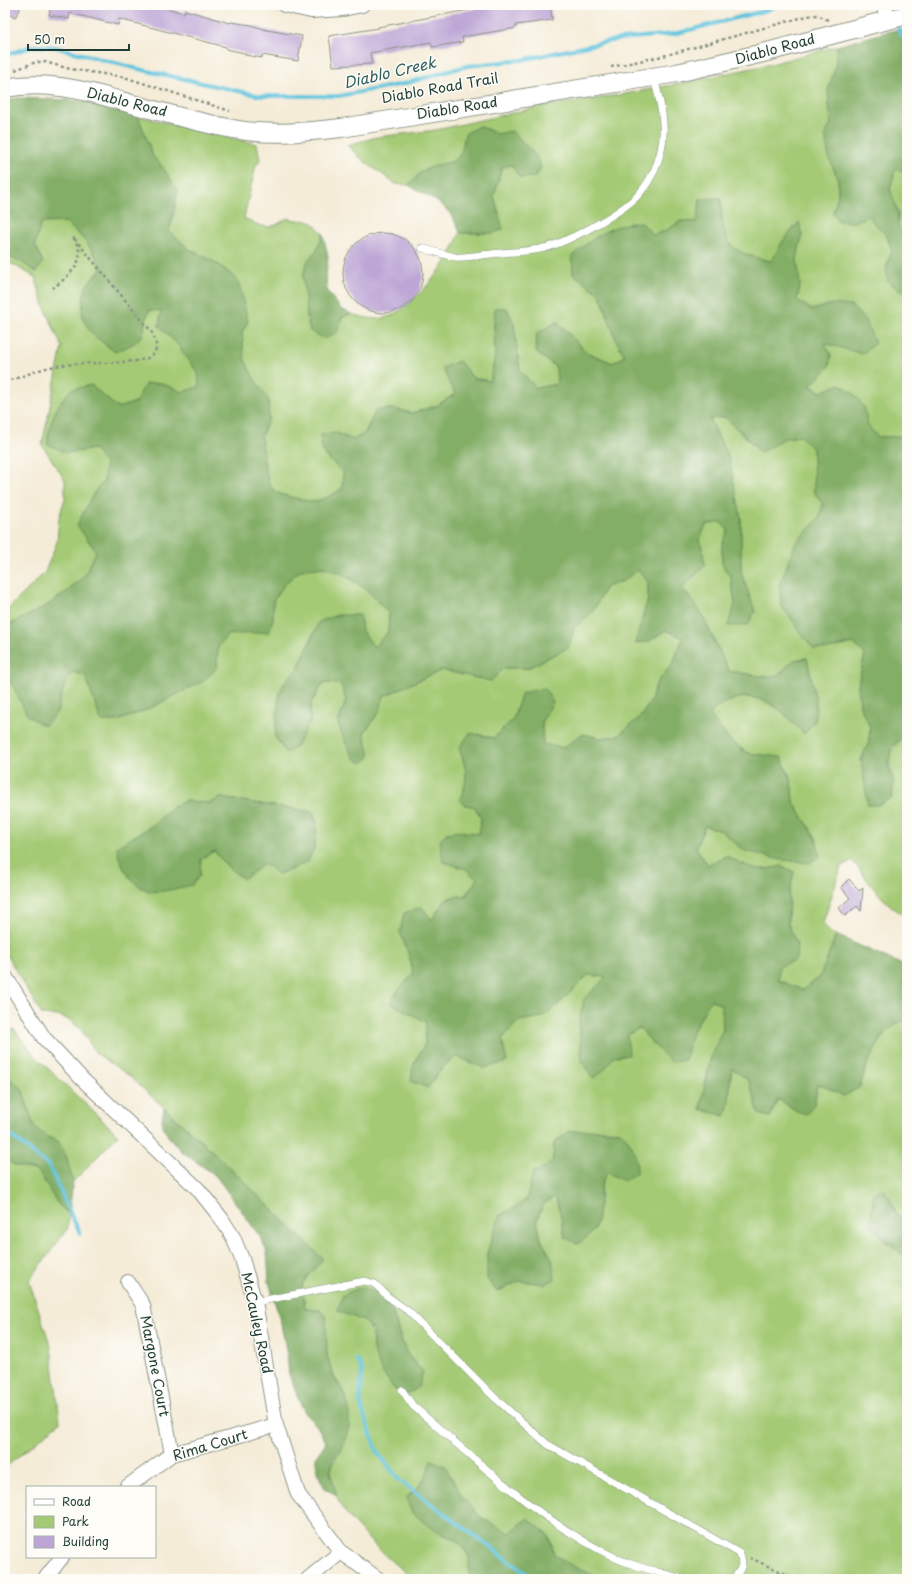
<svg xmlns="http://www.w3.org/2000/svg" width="912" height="1584" font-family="'Playpen Sans',sans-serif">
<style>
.green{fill:#a4ca75;stroke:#628454;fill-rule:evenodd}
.forest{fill:#83ae66;stroke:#51764d}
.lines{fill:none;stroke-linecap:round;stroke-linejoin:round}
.stream{stroke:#60c4de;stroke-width:4}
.building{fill:#bda6d6}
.service-casing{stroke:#8a9486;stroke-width:8}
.minor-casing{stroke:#8a9486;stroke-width:16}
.tertiary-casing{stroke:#8a9486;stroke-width:20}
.path{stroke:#8a9486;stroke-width:2.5;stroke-dasharray:3 3;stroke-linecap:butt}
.service{stroke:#fff;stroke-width:7}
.minor{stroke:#fff;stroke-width:14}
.tertiary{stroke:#fff;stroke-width:18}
.labels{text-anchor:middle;stroke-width:3;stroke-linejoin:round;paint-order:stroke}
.street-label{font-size:14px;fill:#1f3d34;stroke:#fdfcf7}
.water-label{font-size:15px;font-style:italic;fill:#2f5f5e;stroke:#fdfcf7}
</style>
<rect width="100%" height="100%" fill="#fdfcf7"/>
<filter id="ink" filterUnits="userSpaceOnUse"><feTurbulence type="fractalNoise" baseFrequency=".025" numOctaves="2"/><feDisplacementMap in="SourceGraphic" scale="8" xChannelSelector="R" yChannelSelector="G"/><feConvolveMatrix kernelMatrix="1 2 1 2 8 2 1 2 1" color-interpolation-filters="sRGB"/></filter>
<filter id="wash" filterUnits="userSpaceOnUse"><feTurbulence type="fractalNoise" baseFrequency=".012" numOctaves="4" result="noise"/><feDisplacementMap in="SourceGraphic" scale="16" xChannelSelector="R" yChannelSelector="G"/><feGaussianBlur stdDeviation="0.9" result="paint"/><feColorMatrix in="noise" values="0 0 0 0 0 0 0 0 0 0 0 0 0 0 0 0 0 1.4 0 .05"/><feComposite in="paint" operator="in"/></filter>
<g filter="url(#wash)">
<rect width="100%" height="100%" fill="#f5ecd8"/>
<g class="green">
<path d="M837,46L835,69L828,103L832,115L831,124L825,134L829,158L838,179V196L833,212L853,222L867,216L887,236L892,251L886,267L903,292L907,294V436L878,437L868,426L864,407L821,392L810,385L823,343L839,347L832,304L812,310L797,300L800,285L797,259L802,235L799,222L783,241L771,261C726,252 722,242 721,198L700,199L698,222L681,221L665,231L653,235L641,222L591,287L600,294L616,340L626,355L613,363L586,352L558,322L537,333L536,352L556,367L557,384L536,388L520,371L514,324L495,308L494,325L495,356L490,381L473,378L455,394L436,406L412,413L393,409L376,410L365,433L353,440L337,433L323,453L343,472L342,489L326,498L313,502L282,495L271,488L266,473L261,437L269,418L244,358L242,332L248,322L239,284L232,275L216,263L189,249L169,231L176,207L164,169L153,157L138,116L257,144L260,160L256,165L244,218C263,227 268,232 287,218C306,224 308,214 323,234L317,250L308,260L303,276L307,317L310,331L337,332L342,317L351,314C361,317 373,320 384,318C405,314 433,280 445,263C451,254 455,243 460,233H493L499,213L494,196L502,167L536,156L524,145L479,126L465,134C460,169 454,158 427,169C421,171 414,180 408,185L396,184L365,162L347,145L377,137L436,130L539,107L625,94L687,82L771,64Z"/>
<path d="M895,170L907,171V241L902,235L898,225V213L890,189Z"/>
<path d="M66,222C81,236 95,249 101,269L87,285L143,335L145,322L149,310L161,311L159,326L177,344L199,373V387L182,392L161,383L136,402L117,408L91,385L67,453L94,449L106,464L104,481L95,491L77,525L96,551L85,575L68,591L43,608L5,627V612L45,572L57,542L59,518L65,498V480L42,445L62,347L44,306L35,277L5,260V256L20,261L43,262L35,245L41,223Z"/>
<path d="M725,417L760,452L785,438L801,436L813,449L814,492L823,504L819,518L795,544L781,605L794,622L801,634L829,649L853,643L865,654L858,685L860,706L870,726L869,742L861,760L894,782C886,759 887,752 904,736H907V916C884,906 867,879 852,860L841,867L823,923L829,932L836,935L820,977L802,990L778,980L779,967L797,945L788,924L789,895L794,872L782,866C756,873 749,867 726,856L708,865L696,848L705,826L722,831L743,850L816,838L793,801L791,779L781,758L748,753L728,739L710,715C715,707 720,705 730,701C761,687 784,714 805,733L815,721L816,703L807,658L794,660L777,676H760L729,671L699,609L681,588L705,566L700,538L706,525L720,522L728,530L722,545V564L731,578L735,604L729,626L746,589L741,572V518L729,459L710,419Z"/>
<path d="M323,567C355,577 368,590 389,614L388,632L374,647L362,631L319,622L298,668L286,680L279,694L275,737L310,722L311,703L324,683L341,684L346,701L338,723L370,757L364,733L379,712L384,696L442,670L490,681L504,668H528L569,647L574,628L593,611L606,587L623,581L638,570L648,582V599L641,621L648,642L666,630L683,638L673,663L656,684L651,701L641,716L618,736L600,738L582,734L564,748L542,744V721L553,702L522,693L513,719L494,738L479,734L459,748C467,770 469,777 461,799L463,804L475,807L481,818L479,834L459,831L466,869L477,879L466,896C438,896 448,904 432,919C427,924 408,929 400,932L410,958L413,974L396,993L427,1021L425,1044L413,1066L428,1088L439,1071L456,1056L484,1068L502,1039L518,1021L542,1017L560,1003L588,975L606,977L584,999L605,1069L627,1035L640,1028L653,1044L671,1062L684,1060L691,1035L710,999L722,1006L723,1029L711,1056L700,1109L725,1116C731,1101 729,1084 732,1068L749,1081L759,1114L770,1117L778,1099L797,1111L815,1103L817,1083L844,1096L860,1087L867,1064L886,1031L907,1018V1222L896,1213L890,1198L881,1238L900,1251L907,1261V1579H604L574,1567L554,1554L549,1536L528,1518L510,1533C491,1524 474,1515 462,1498C450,1480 453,1470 432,1461C425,1479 421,1486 406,1498L439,1533L457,1540L470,1556L469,1579C459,1579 421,1582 414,1578C397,1570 346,1519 339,1502C331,1485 326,1465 341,1452L343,1391L334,1376L327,1356L326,1337L320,1310L305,1309L302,1284L322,1259L221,1159L128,1075L96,1053L82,1031L71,1021L60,1016L42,1015L5,952V661L10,681L44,726L57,712L63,689L72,672L85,675L101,721H117L146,710L205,680L217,667L218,647L227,635L246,633L272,619L273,601L285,583L301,570ZM221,798L312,812L317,823L314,851L293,869L278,874L264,862L258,869L229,868L214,851L201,859L200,875L117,847L153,825L170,809L185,801L210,803ZM599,1130L620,1131L608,1172L602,1180L598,1216L592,1232L577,1244L565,1237L561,1216L555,1196L543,1204L537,1220L541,1240L552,1259L546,1284L519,1281L497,1292L487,1253L500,1215L511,1210L527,1199L533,1173L545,1168L553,1160L554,1143L570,1131ZM338,1311L393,1312L399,1334L407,1354L423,1372L373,1350C372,1319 364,1321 338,1311Z"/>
<path d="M14,1029L36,1057L118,1135L73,1182L66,1156L58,1141L47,1137L33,1126L22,1089L7,1076L5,1077V1034Z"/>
<path d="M5,1159L16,1166L38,1170L58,1204L69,1214L68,1228L29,1281L51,1347L60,1422L8,1465L5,1472Z"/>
</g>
<g class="forest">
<path d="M907,28V171L895,170L890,189L898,213V225L902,235L907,241V294L888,282L886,267L892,251L887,236L867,216L854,222L838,221L833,212L838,196V179L829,158L825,134L831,124L828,89L835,69L837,46L886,32Z"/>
<path d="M18,98L70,100L104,104L138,116L153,156L164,169L178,191L169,231L189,249L216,263L232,275L239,284L248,322L242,332L244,358L253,377L268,399L269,418L261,437L266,473L271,488L282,495L312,502L326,498L342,489L343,472L323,453L320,434L337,433L353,440L365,433L376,410L393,409L412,413L436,406L455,394L442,368L459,361L473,378L490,381L495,356L494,325L495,308H507L514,324L520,371L536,388L557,384L556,367L536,352L537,333L558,322L586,352L612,363L625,356L616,340L600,294L573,274L572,256C595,237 610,224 641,222L653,235L665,231L681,221L697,222L700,199L721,198C722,242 726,252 771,261L783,241L799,222L802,235L797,259L800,285L797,300L812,310L832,304L852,306L865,320L875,343L863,354L824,343L831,354L829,367L810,386L821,392L840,384L854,394L864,407L868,426L878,437L907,436V736H904L891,748L888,767L894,782L892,798L878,805H868L861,760L869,742L870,727L860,706L858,685L865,654L853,643L829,649H814L801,634L794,622L781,605L779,586L795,544L819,518L823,504L814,492L813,449L800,436L785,438L761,452L725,417L710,419L729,459L741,518V572L755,611L748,625L728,626L735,604L731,578L722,564V545L728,530L720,522L706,525L700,538L705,566L682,588L699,609L729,671L760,676H777L794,660L807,658L816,703L815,721L804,734C785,713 760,687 730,701C720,705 715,707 710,715L728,739L747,753L781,757L791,779L793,801L816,838L820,856L810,863L776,859L743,850L722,831L705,826L696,848L708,865L726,856C749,867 756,873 782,866L794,872L789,895L788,924L797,945L796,960L779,967L778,980L803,990L820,977L836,935L907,967V1018L886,1031L867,1064L860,1087L844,1096L817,1083L815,1103L807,1114L797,1111L778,1099L770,1117L759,1114L749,1081L732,1068C728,1084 731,1101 725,1116L700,1109L711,1056L723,1029L722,1006L711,999L691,1035L685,1060L671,1062L653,1044L640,1028L627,1035L629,1055L614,1056L605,1069L593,1079L582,1061L579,1022L584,999L606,977L588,975L560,1003L542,1017L518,1021L502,1039L507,1062L484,1068L456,1056L439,1071L428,1088L411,1081L413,1066L425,1044L426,1022L391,1003L396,993L413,974L410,958L400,932L404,913L422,907L432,920C444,902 443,896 466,896L477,879L466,869L443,862L440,841L446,833L459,831L479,834L481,818L475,807L463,804L460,799C469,777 467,770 459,748L470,733L494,738L513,719L522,693L544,688L553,702L542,721L543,744L564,748L582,734L600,738L618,736L641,716L651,701L656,684L673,663L683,638L666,630L648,642L635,643L648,599V582L638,570L623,581L606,587L593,611L574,628L569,647L528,668H504L491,681L442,670L384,696L379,712L364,733L370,757L362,763L354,758L344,740L338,723L346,701L341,684L323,683L311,703L310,722L296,747L286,753L275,737L279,694L286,680L298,668L319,622L337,615H360L362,631L374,647L388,632L389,614L369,591L342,573L323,567L301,570L285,583L273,601V619L269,632L227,635L218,647L217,667L205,680L146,710L117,721H101L85,675L72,672L63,689L57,712L45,726L28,716L10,681L5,661V627L43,608L68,591L85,575L96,551L77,525L95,491L104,481L105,464L94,449L67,453L47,444C50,420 55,408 70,390L91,385L118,408L136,402L145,384L161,383L182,392L199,387L198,373L177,344L159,326L161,311L149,310L145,322L143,335L133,344L115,352L93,335L82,319L83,298L87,285L101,269C95,249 81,236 66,222L41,223L35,245L43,262L36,272L20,261L5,256V100Z"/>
<path d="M479,126L497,134L512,131L536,156L541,167L536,177L520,178L512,165L502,167L494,196L503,230L493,233H460C449,203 434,200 408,185C414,180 421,171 427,169C453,158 460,169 465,134Z"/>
<path d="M323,234L328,257L326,276L327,291L341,309L351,314L342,317L337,332L325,339L310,331L307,317L303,276L308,260L317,250Z"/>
<path d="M221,798L313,812C319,829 316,845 308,862L278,874L264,863L258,869L243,879L229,868L214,851L201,859L200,875L192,885C182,887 158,894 149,891C131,885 119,865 117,847L153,825L170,809L185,801L210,803Z"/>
<path d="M7,1076L22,1089L34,1126L47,1137L58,1141L66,1156L73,1182L69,1214L58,1204L38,1171L16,1166L5,1159V1077Z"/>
<path d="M164,1108L221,1159L323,1259L302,1284L305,1309L320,1310L326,1317L327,1356L333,1376L343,1391L349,1408V1427L341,1452L333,1459L330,1472L337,1495L325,1489L317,1472L316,1457L326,1442L317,1426L307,1416L299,1401L289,1374L287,1355L281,1324L269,1282L267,1252L261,1238L216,1176L181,1151L168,1136L163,1127L162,1119Z"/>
<path d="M599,1130L620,1131C633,1142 637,1156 637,1172L624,1181L608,1173C593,1188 605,1214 592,1232C589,1237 582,1240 577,1244L565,1237L561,1216L555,1197L543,1204L537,1220L541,1240L552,1259L555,1279L546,1284L519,1281L497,1292L487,1279V1253L500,1215L511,1210L527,1199L533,1172L545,1168L553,1160L554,1143L570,1131Z"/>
<path d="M883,1189L890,1198L896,1213L907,1222V1261C897,1247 882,1239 871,1226L873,1193Z"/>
<path d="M359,1288C394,1287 394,1329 407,1353C410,1360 418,1366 423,1372L419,1387L407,1394L395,1390L381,1370L373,1350V1332L364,1321L337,1311L343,1295Z"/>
<path d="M431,1460L445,1466L463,1498L483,1519L510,1533L528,1518L549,1536L554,1554L574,1567L604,1579H469V1556L457,1540L439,1533L412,1513L406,1498C420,1487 427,1478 431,1460Z"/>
</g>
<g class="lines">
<g class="stream">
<path d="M898,28L901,35L907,38"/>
<path d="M5,55L34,46L55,47L134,68L261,96H339L403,84L467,66L521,60L620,39L674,34L767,10L779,5"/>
<path d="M5,1131L49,1166L80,1234"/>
<path d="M357,1360L362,1370L360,1401L365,1419L378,1453L400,1481L534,1579"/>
</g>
</g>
<g id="blocks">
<g class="building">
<path d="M5,5H22L16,17L5,13Z"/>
<path d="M51,5H155L184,13L185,10L230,23L231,22L251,25L267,30L302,36L298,61L262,55V58L245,55V53L226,49V47L119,19L118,25L70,13L69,19L49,15Z"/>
<path d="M487,5H550L552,20L516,25V28L462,37L463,42L432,47L431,42L370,53L372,64L333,66L329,36L379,28L378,27L474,9V7Z"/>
<circle cx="383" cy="273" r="40"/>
<path d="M849,879L859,891L863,888L861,911L857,906L845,916L839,908L850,898L841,887Z"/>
</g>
</g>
</g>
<g filter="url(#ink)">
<use href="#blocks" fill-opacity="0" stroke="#8a9486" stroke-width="1"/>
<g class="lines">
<g class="service-casing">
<g id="service">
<path d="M422,248C433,251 444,255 455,257C466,258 480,255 491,254C507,252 524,252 540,249C565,244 623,213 640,193C650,181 658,165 661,150C667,126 660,101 654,78"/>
<path d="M255,1302L354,1283L365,1281L375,1284L387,1296L408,1311L495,1398L547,1444L739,1553C745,1564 741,1571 732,1579"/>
<path d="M402,1390L413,1406C477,1460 539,1522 616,1558C637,1568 661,1572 683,1579"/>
</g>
</g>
<g class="minor-casing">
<g id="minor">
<path d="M284,5L311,11L343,9L362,5"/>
<path d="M883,5L888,18"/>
<path d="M5,976L44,1038L82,1079L198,1189L221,1218L233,1237L242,1259L255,1302L276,1425L298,1494L341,1552L378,1579"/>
<path d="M128,1282L143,1305L172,1454"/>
<path d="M127,1487L172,1454L276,1425"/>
<path d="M45,1579L62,1557"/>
<path d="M308,1579L341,1552"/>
</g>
</g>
<g class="tertiary-casing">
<path id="tertiary" d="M5,88C44,80 84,90 121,101C158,111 195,122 233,129C269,136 304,132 341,128L677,73L759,54L907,15"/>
</g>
<g class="path">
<path d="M611,67L663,56L807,16L818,15L828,20"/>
<path d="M15,70L36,62H45L70,69L124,77L230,111"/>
<path d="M5,382C18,378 32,372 46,368C70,362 97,364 122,362C131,361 143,362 151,356C160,350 155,339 151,331L73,237C75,241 79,246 79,251C82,267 63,280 53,288"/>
<path d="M750,1558L797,1579"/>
</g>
<use href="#service" class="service"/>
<use href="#minor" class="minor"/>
<use href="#tertiary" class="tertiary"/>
</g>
</g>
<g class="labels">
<g class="street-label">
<text transform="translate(775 49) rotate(-15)" y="5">Diablo Road</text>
<text transform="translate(440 88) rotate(-10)" y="5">Diablo Road Trail</text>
<text transform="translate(127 102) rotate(14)" y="5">Diablo Road</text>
<text transform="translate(457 108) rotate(-9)" y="5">Diablo Road</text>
<text transform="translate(257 1323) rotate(78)" y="5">McCauley Road</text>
<text transform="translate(155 1366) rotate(79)" y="5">Margone Court</text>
<text transform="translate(210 1445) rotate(-17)" y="5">Rima Court</text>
</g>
<g class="water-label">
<text transform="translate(390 73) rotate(-13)" y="5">Diablo Creek</text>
</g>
</g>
<rect width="912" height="1584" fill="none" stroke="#fdfcf7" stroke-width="20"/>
<rect x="26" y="1486" width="130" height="72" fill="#fdfcf7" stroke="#a4b0a9"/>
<rect x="34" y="1499" width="20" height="6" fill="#ffffff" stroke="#a4b0a9"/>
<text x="62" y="1506" font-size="12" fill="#1f3d34">Road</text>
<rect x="34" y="1516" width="20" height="12" fill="#a4ca75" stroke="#a4b0a9"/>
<text x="62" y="1526" font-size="12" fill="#1f3d34">Park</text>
<rect x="34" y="1536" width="20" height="12" fill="#bda6d6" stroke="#a4b0a9"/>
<text x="62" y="1546" font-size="12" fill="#1f3d34">Building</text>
<path d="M28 44v6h101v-6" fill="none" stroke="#1f3d34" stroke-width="2"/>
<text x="34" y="44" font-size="12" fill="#1f3d34" stroke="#fdfcf7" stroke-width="3" paint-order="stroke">50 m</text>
</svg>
